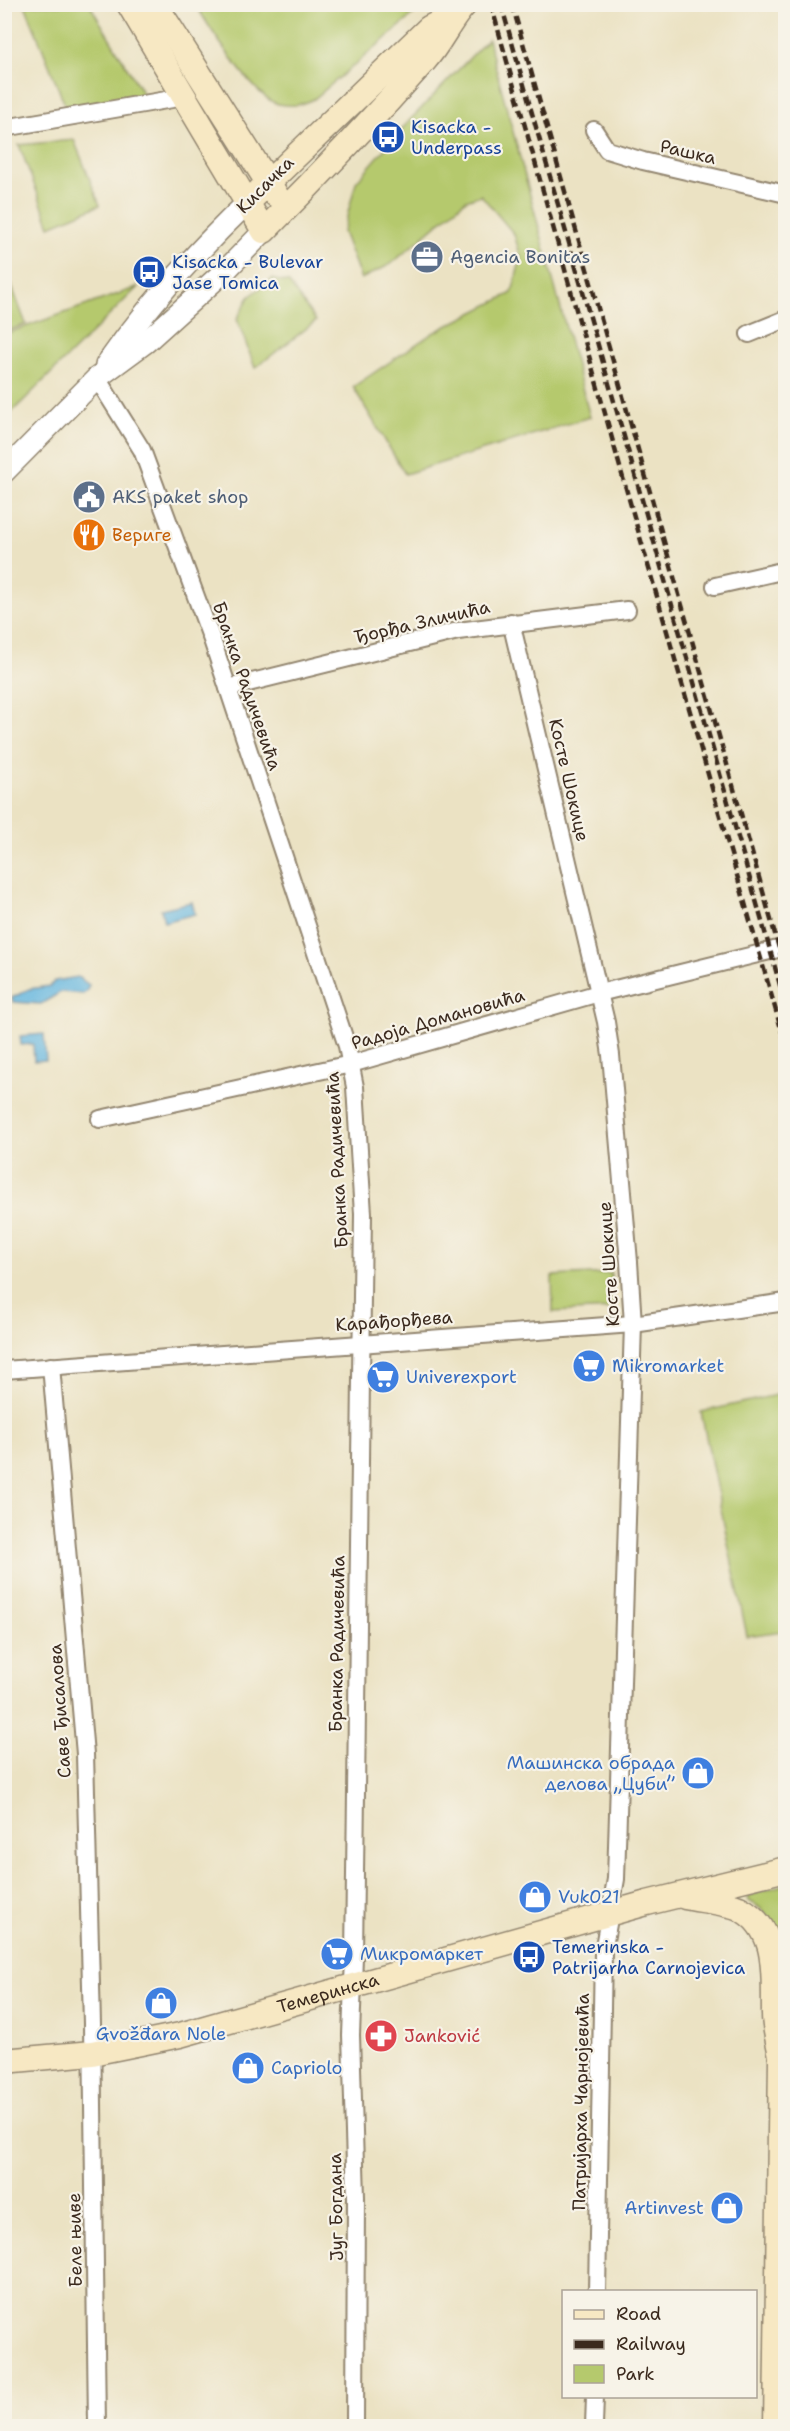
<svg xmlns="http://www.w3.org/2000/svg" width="790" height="2431" font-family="'Shantell Sans',sans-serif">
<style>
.green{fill:#b5c96d;stroke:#787a46;stroke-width:1.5}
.water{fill:#64b6df;stroke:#50707e;stroke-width:1.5}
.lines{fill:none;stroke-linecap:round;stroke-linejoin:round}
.minor-casing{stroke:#938670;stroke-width:20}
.tertiary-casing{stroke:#938670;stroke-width:24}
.secondary-casing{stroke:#938670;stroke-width:27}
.minor{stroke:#fff;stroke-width:16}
.tertiary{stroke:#fff;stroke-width:21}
.secondary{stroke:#f7e8c3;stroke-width:24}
.rail{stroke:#3b2a1e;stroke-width:4.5;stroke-dasharray:9 4.5;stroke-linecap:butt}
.labels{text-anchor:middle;stroke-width:4.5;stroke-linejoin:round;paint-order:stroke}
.transit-label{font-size:18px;fill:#164399;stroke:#f7f3e8;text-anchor:start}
.street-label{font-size:18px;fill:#3b2a1e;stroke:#f7f3e8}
.service-label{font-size:18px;fill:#4e5e75;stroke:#f7f3e8;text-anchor:start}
.food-label{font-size:18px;fill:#c56008;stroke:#f7f3e8;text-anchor:start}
.shop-label{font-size:18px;fill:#366cbe;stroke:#f7f3e8;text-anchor:start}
.health-label{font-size:18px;fill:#be3a42;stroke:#f7f3e8;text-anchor:start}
</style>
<rect width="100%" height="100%" fill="#f7f3e8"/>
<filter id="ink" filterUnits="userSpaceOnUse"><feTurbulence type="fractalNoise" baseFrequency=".0167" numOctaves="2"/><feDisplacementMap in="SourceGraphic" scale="12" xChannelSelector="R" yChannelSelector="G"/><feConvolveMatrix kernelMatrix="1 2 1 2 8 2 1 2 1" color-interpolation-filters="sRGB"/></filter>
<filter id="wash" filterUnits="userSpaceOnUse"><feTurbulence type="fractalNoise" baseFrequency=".008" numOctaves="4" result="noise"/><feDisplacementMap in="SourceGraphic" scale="24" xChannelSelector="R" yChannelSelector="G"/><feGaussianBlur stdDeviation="1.35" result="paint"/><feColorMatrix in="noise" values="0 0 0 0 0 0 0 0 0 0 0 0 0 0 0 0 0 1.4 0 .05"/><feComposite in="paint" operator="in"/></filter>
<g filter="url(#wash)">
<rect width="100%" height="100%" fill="#ebe2c3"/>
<g class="green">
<path d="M25,5H90L146,99L67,110Z"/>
<path d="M196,5H422L405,22L314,99C302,105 292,107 278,104C254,98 209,27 196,5Z"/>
<path d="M488,39L590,417L405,474L353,387L433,333L512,293L521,257L514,234L481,195L466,200L391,264L361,279L343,232L356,182L408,122Z"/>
<path d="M74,140L100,205L50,226L19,145Z"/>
<path d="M4,266L26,324L5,332H4Z"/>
<path d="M272,279L289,283L316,321L255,368L237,319L249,297Z"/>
<path d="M138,287L5,419V334Z"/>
<path d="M611,1273L612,1309L553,1312L552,1276Z"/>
<path d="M785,1393L786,1394L785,1645L782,1631L747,1636L701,1412Z"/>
<path d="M785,1884V1953C780,1931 771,1912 749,1901L748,1896Z"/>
</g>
<g class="water">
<path d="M192,902L195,914L164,922L161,909Z"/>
<path d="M78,977L89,985L87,990L83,994L61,992L41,1004L13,1002L12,998L29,989L50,986L55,981Z"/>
<path d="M44,1034L46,1060L34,1061L33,1044L21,1045L20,1036Z"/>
</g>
</g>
<g filter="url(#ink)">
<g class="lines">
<g class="minor-casing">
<g id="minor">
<path d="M4,128L184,97"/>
<path d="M594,130L607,150L643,161L786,194"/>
<path d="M749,334L786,319"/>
<path d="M97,378L142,450L212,640L347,1046L355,1087L363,1214L354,1957L351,2035L356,2197L355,2426"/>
<path d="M715,586L786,570"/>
<path d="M511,622L606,1022L611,1055L629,1262L633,1324L616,1879L603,1952L597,2292"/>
<path d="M228,688L458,631L627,610"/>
<path d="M100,1119L351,1064L599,993L786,947"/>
<path d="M51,1366L85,1754L92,2024L97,2426"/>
<path d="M4,1370L633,1324L786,1302"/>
<path d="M594,2426L595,2396"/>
</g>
</g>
<g class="tertiary-casing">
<g id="tertiary">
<path d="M106,365C147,306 195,253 247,203"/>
<path d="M4,472L97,378L146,342L228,268L264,231"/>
</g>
</g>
<g class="secondary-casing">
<g id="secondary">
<path d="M129,4L264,231C319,176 373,119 425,60C441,42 449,21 465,4"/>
<path d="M155,4L276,195"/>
<path d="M247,203L429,28L456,14"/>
<path d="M685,1897C699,1900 728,1903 739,1908C780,1929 773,1976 774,2015C774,2028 779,2043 781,2056"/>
<path id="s1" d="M4,2061L92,2053L180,2035L647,1903L786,1869"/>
<path d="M776,2426L781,2058L786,2036"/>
</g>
</g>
<use href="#minor" class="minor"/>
<use href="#tertiary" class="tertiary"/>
<use href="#secondary" class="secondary"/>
<g class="rail">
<path d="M491,4L623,478L786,1046"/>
<path d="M501,4L786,1006"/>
<path d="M512,4L786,973"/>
</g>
</g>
</g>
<defs>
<g id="bus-disc" transform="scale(1.725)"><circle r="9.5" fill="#1a4fb4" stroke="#f7f3e8"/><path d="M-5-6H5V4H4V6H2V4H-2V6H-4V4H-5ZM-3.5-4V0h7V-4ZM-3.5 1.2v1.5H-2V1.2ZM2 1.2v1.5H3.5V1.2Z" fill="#fff"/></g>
<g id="office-disc" transform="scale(1.725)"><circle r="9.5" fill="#5c6f8a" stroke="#f7f3e8"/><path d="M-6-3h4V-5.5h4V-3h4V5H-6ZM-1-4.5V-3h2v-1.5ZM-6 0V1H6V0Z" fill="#fff"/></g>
<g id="civic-disc" transform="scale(1.725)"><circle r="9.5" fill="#5c6f8a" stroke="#f7f3e8"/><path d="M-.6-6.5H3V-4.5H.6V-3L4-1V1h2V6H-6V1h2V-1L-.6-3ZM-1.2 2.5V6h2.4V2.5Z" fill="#fff"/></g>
<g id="restaurant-disc" transform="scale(1.725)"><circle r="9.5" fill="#e8710a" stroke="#f7f3e8"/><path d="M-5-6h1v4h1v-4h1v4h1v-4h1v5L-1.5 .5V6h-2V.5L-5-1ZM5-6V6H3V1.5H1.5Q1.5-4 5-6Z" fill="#fff"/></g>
<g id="supermarket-disc" transform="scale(1.725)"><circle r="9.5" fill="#3f7fe0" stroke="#f7f3e8"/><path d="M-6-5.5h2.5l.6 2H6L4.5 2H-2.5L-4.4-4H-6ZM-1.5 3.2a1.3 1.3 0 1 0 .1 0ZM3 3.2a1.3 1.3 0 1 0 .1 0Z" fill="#fff"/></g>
<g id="shop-disc" transform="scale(1.725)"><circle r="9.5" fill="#3f7fe0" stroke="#f7f3e8"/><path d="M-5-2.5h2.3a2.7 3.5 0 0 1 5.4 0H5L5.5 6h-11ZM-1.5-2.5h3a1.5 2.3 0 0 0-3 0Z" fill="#fff"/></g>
<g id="pharmacy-disc" transform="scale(1.725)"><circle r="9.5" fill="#e0444e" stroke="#f7f3e8"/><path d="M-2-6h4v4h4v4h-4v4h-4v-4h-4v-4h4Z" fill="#fff"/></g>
</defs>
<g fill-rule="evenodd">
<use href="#bus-disc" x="388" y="137"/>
<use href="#office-disc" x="427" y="257"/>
<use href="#bus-disc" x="149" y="272"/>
<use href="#civic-disc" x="89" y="497"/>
<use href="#restaurant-disc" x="89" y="535"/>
<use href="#supermarket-disc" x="589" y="1366"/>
<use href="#supermarket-disc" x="383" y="1377"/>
<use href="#shop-disc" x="698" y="1773"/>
<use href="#shop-disc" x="535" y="1897"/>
<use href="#supermarket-disc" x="337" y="1954"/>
<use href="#bus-disc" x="529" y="1957"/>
<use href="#shop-disc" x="161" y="2003"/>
<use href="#pharmacy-disc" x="381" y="2036"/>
<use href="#shop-disc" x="248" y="2068"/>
<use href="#shop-disc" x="727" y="2208"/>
</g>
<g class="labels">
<g class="transit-label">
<text x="411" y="133">Kisacka -<tspan x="411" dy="21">Underpass</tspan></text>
<text x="172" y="268">Kisacka - Bulevar<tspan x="172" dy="21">Jase Tomica</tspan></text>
<text x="552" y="1953">Temerinska -<tspan x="552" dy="21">Patrijarha Carnojevica</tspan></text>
</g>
<g class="street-label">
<text transform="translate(688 152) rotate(13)" y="6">Рашка</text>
<text transform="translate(265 185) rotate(-45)" y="6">Кисачка</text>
<text transform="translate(422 622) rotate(-13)" y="6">Ђорђа Зличића</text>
<text transform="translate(247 686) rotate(71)" y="6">Бранка Радичевића</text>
<text transform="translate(569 780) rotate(77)" y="6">Косте Шокице</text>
<text transform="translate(438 1019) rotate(-16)" y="6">Радоја Домановића</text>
<text transform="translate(337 1160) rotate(-93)" y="6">Бранка Радичевића</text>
<text transform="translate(609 1264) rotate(-94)" y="6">Косте Шокице</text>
<text transform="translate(394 1321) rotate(-4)" y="6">Карађорђева</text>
<text transform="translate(337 1644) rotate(-89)" y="6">Бранка Радичевића</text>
<text transform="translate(60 1711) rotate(-94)" y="6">Саве Ђисалова</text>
<text dy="6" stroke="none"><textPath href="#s1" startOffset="332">Темеринска</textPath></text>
<text transform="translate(581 2102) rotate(-89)" y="6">Патријарха Чарнојевића</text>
<text transform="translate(336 2207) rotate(-91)" y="6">Југ Богдана</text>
<text transform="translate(75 2240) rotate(-91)" y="6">Беле њиве</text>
</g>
<g class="service-label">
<text x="450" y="263">Agencia Bonitas</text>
<text x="112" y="503">AKS paket shop</text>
</g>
<g class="food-label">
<text x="112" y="541">Вериге</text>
</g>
<g class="shop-label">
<text x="612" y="1372">Mikromarket</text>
<text x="406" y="1383">Univerexport</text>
<text x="675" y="1769" text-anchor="end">Машинска обрада<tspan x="675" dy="21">делова „Цуби”</tspan></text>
<text x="558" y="1903">Vuk021</text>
<text x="360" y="1960">Микромаркет</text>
<text x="161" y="2040" text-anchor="middle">Gvožđara Nole</text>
<text x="271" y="2074">Capriolo</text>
<text x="704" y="2214" text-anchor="end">Artinvest</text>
</g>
<g class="health-label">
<text x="404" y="2042">Janković</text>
</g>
</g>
<rect width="790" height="2431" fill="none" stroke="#f7f3e8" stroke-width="24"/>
<rect x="562" y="2290" width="195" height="108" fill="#f7f3e8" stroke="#aca397" stroke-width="1.5"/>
<rect x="574" y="2310" width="30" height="9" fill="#f7e8c3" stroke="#aca397" stroke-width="1.5"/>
<text x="616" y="2320" font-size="18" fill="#3b2a1e">Road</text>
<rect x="574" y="2340" width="30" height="9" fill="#3b2a1e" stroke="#aca397" stroke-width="1.5"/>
<text x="616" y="2350" font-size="18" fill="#3b2a1e">Railway</text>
<rect x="574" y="2365" width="30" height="18" fill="#b5c96d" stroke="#aca397" stroke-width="1.5"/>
<text x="616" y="2380" font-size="18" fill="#3b2a1e">Park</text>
</svg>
